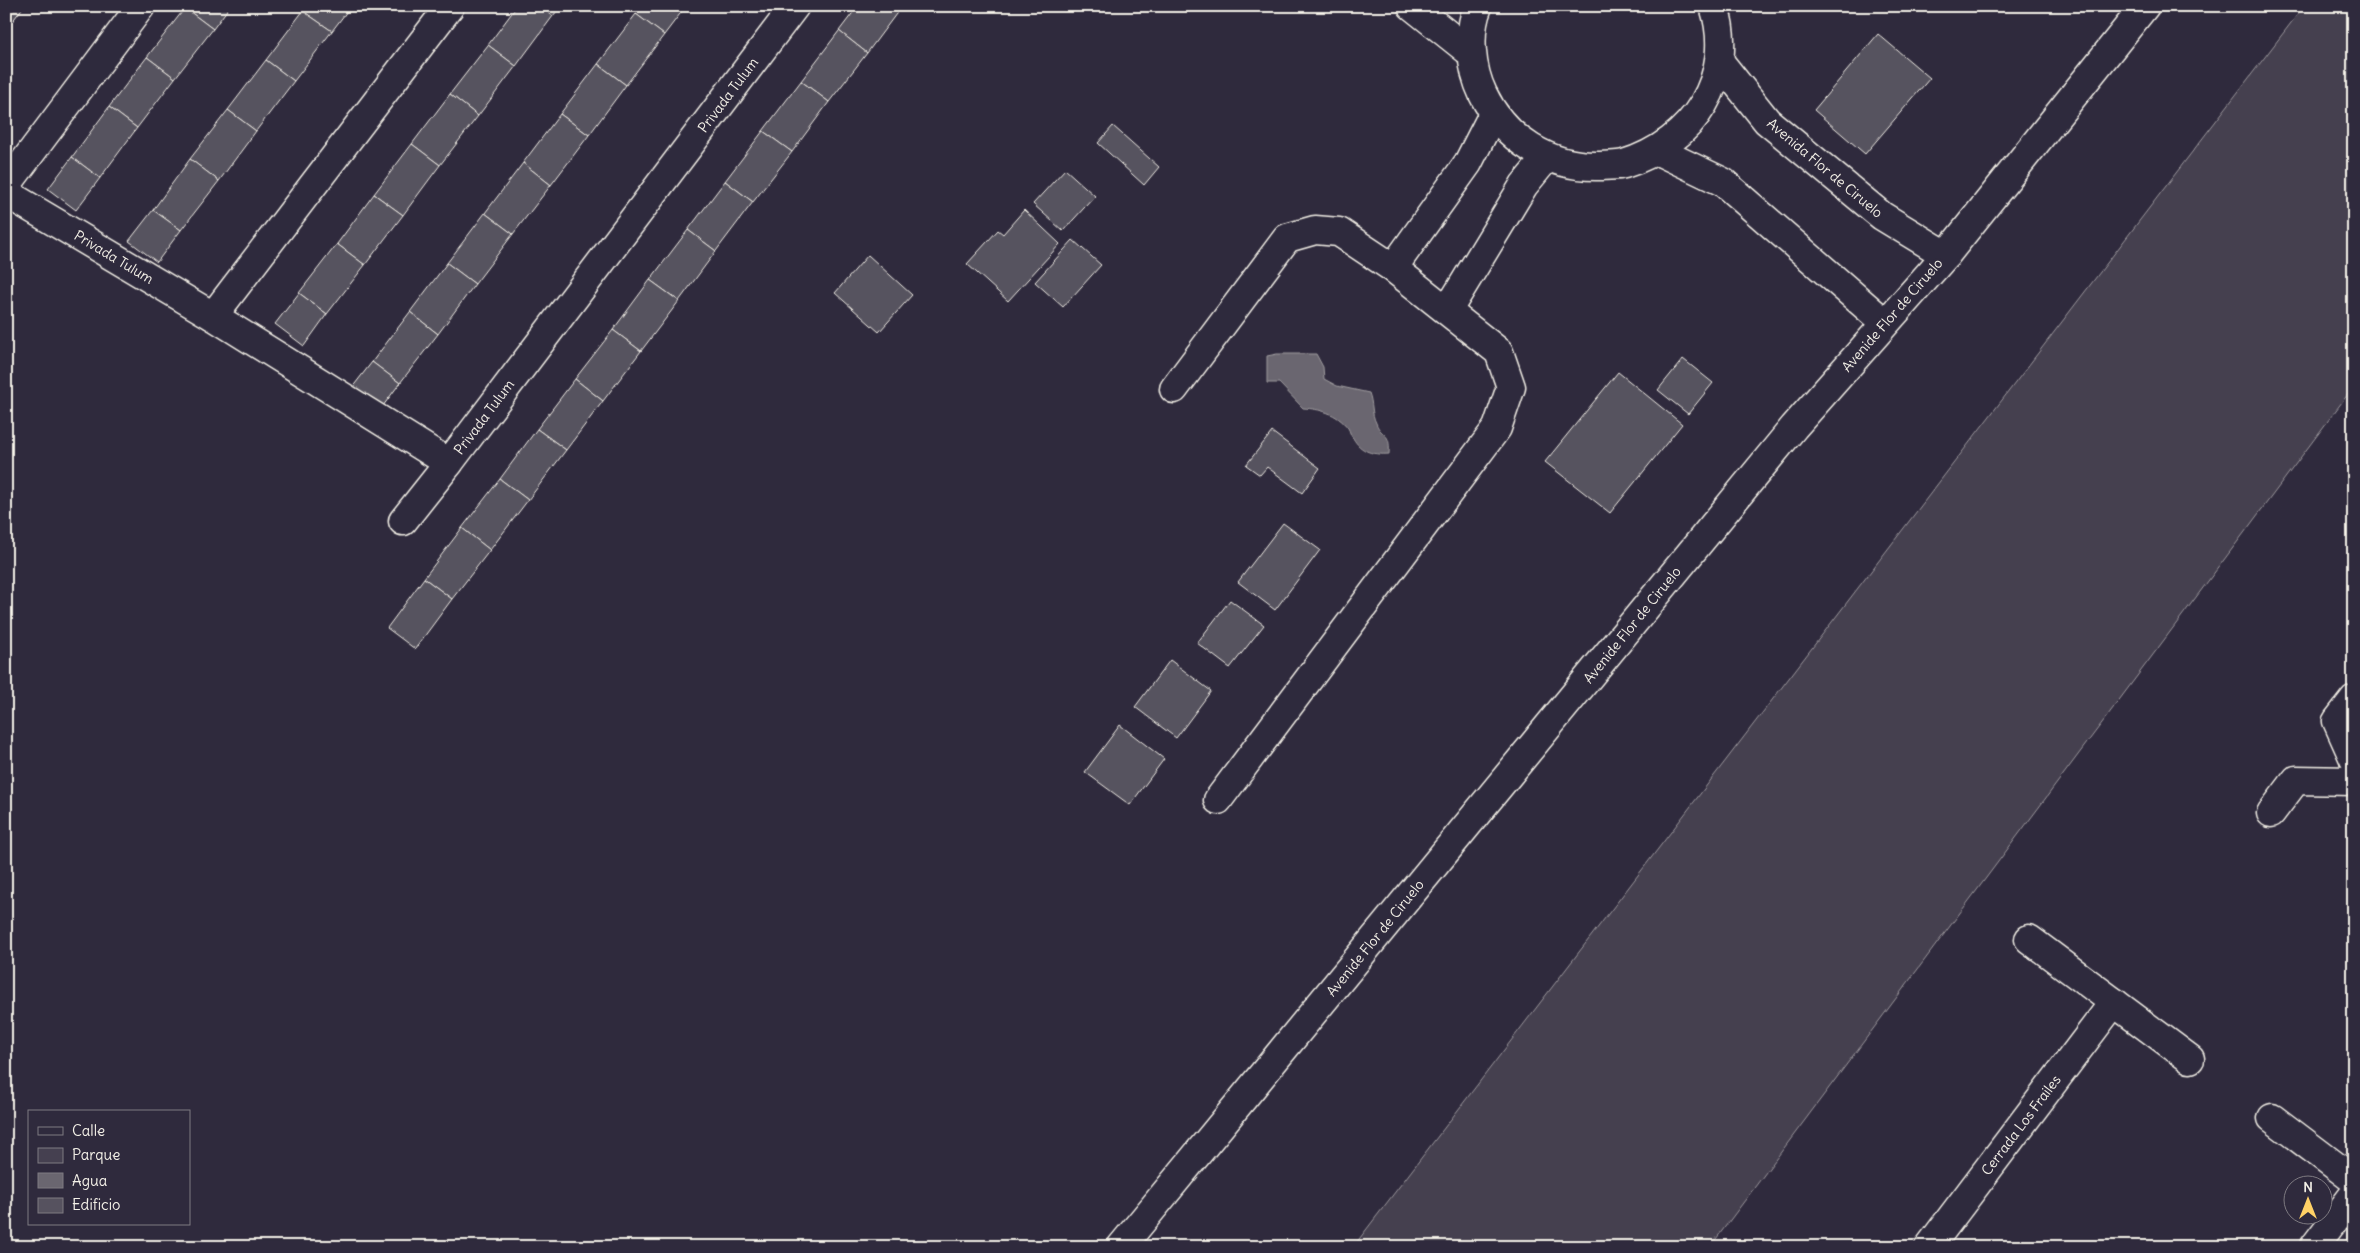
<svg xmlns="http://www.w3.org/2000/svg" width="2360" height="1253" font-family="Delius,sans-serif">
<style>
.green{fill:#454050;stroke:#9c989c}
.water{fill:#6a6670;stroke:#a19ea0}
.building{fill:#56525f;stroke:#f4f1e8}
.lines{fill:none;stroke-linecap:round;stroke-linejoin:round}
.minor-casing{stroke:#f4f1e8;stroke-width:31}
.secondary-casing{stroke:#f4f1e8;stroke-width:31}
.minor{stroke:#2f2a3d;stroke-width:28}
.secondary{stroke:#2f2a3d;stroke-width:28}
.labels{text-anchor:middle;stroke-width:5;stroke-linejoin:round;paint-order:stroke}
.street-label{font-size:14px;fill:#f4f1e8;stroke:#2f2a3d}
</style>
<rect width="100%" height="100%" fill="#2f2a3d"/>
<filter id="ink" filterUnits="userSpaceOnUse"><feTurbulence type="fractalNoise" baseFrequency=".02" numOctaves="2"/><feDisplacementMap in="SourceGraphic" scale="10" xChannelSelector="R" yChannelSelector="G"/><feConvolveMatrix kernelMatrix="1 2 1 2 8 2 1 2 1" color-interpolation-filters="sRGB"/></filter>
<g filter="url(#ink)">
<path class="green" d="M2304,6H2354V386L1710,1247H1353Z"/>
<path class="water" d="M1277,354H1316L1323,367L1324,379L1337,386L1369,393C1373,403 1371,413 1376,423C1382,438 1391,431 1389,454C1373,455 1361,452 1353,438C1350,435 1350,431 1348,428C1337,413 1320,409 1303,408L1279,383H1267V356Z"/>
<g class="building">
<path d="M6,6H24L11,23L6,20Z"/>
<path d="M186,6H230L213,29L185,8Z"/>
<path d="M307,6H351L332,31L303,11Z"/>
<path d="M517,6H540L553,16L516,66L488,45Z"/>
<path d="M540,6H561L553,16Z"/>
<path d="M642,6H686L664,35L636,14Z"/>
<path d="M858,6H902L867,53L839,31Z"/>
<path d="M185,8L213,29L175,78L147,57Z"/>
<path d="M303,11L332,31L294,81L266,60Z"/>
<path d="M636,14L664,35L626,85L598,64Z"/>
<path d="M839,31L867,53L829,102L801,81Z"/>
<path d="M1878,34L1930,78L1865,154L1814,110Z"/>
<path d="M488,45L516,66L478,116L450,94Z"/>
<path d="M147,57L175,78L137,128L109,107Z"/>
<path d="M266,60L294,81L256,131L228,110Z"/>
<path d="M598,64L626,85L589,135L560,114Z"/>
<path d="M801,81L829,102L792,152L763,131Z"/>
<path d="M450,94L478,116L440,165L412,144Z"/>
<path d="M109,107L137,128L100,178L72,157Z"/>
<path d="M228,110L256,131L219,181L190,159Z"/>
<path d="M560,114L589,135L551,185L523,163Z"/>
<path d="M1113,126L1159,167L1144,185L1098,143Z"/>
<path d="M763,131L792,152L753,202L725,181Z"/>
<path d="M412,144L440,165L403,215L374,194Z"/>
<path d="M72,157L100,178L76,210L48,189Z"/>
<path d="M190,159L219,181L181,230L153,210Z"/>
<path d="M523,163L551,185L513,234L485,213Z"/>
<path d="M1065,169L1095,196L1063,231L1033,204Z"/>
<path d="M725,181L753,202L716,251L688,230Z"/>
<path d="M374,194L403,215L365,265L337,244Z"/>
<path d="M153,210L181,230L157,262L129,241Z"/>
<path d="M1024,210L1060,244L1008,301L967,264L998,230L1003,234Z"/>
<path d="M485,213L513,234L475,284L447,263Z"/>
<path d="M688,230L716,251L679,301L650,280Z"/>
<path d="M1073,240L1101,265L1063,307L1035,282Z"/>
<path d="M337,244L365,265L327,314L299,293Z"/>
<path d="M868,255L912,295L879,332L835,293Z"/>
<path d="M447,263L475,284L438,334L410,312Z"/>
<path d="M650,280L679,301L641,351L613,330Z"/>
<path d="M299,293L327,314L304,346L275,324Z"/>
<path d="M410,312L438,334L400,383L372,362Z"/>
<path d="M613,330L641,351L603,401L575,379Z"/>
<path d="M1683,359L1713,383L1688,414L1658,390Z"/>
<path d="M372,362L400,383L377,414L348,393Z"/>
<path d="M1618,372L1682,424L1610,513L1545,462Z"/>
<path d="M575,379L603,401L566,450L537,429Z"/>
<path d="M537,429L566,450L528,500L500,479Z"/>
<path d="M1272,432L1320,468L1302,493L1267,467L1260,475L1246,465Z"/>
<path d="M500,479L528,500L490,550L462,528Z"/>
<path d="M1283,523L1320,550L1275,610L1238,582Z"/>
<path d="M462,528L490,550L452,599L424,578Z"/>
<path d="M424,578L452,599L415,649L387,628Z"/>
<path d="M1230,600L1264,625L1230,668L1197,643Z"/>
<path d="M1170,660L1211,691L1176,738L1135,707Z"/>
<path d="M1120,725L1164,759L1130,805L1085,772Z"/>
</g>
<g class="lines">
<g class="minor-casing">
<g id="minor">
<path d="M1412,6L1471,53"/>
<path d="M1478,6C1467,33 1471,69 1483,94C1505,140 1550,168 1601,166C1609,165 1617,166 1624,164C1693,143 1737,77 1714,6"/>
<path d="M1720,62L1767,121L1882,216L1946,255"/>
<path d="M1658,151L1723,182L1885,323"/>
<path d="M6,186L141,6"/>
<path d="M6,193L213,316L449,463L795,6"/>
<path d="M1393,268L1468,163L1493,114"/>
<path d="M1448,310L1524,185L1547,157"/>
<path d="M213,316L450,6"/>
<path d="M1174,389L1287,238L1315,230L1339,232L1393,268L1499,352L1511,387L1497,428L1218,800"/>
<path d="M403,521L449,463"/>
<path d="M2354,699L2337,721L2354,759"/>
<path d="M2271,813L2296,780L2354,781"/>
<path d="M2029,939L2190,1059"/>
<path d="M2272,1118L2354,1180"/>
<path d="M1929,1247L2114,1002"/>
<path d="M2314,1247L2354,1194"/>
</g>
</g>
<g class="secondary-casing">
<path id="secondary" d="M1121,1247L1794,427L1946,255L2145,6"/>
</g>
<use href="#minor" class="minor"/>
<use href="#secondary" class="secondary"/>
</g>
</g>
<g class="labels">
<g class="street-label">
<text transform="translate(728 95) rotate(-53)" y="5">Privada Tulum</text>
<text transform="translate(1825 168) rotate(40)" y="5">Avenida Flor de Ciruelo</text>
<text transform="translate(114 257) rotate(31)" y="5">Privada Tulum</text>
<text transform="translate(1892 315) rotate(-49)" y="5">Avenide Flor de Ciruelo</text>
<text transform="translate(484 417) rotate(-53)" y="5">Privada Tulum</text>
<text transform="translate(1632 625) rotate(-51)" y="5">Avenide Flor de Ciruelo</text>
<text transform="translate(1375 938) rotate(-51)" y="5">Avenide Flor de Ciruelo</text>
<text transform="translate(2021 1125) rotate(-53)" y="5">Cerrada Los Frailes</text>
</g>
</g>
<rect width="2360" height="1253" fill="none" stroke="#2f2a3d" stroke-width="25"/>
<rect x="12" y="12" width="2335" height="1228" fill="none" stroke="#f4f1e8" stroke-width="2" filter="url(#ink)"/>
<rect x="28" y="1110" width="162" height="115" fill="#2f2a3d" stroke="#7e7a81"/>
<rect x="38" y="1127" width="25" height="8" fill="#2f2a3d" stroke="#7e7a81"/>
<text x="72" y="1136" font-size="15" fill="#f4f1e8">Calle</text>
<rect x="38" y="1148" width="25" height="15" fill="#454050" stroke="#7e7a81"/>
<text x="72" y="1160" font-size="15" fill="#f4f1e8">Parque</text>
<rect x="38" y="1173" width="25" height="15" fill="#6a6670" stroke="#7e7a81"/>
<text x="72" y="1186" font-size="15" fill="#f4f1e8">Agua</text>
<rect x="38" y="1198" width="25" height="15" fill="#56525f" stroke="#7e7a81"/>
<text x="72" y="1210" font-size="15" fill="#f4f1e8">Edificio</text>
<g transform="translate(2308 1200)"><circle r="24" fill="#2f2a3d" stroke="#7e7a81"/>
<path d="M0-4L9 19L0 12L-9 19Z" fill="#ffd166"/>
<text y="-8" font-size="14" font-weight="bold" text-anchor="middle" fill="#f4f1e8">N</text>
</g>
</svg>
